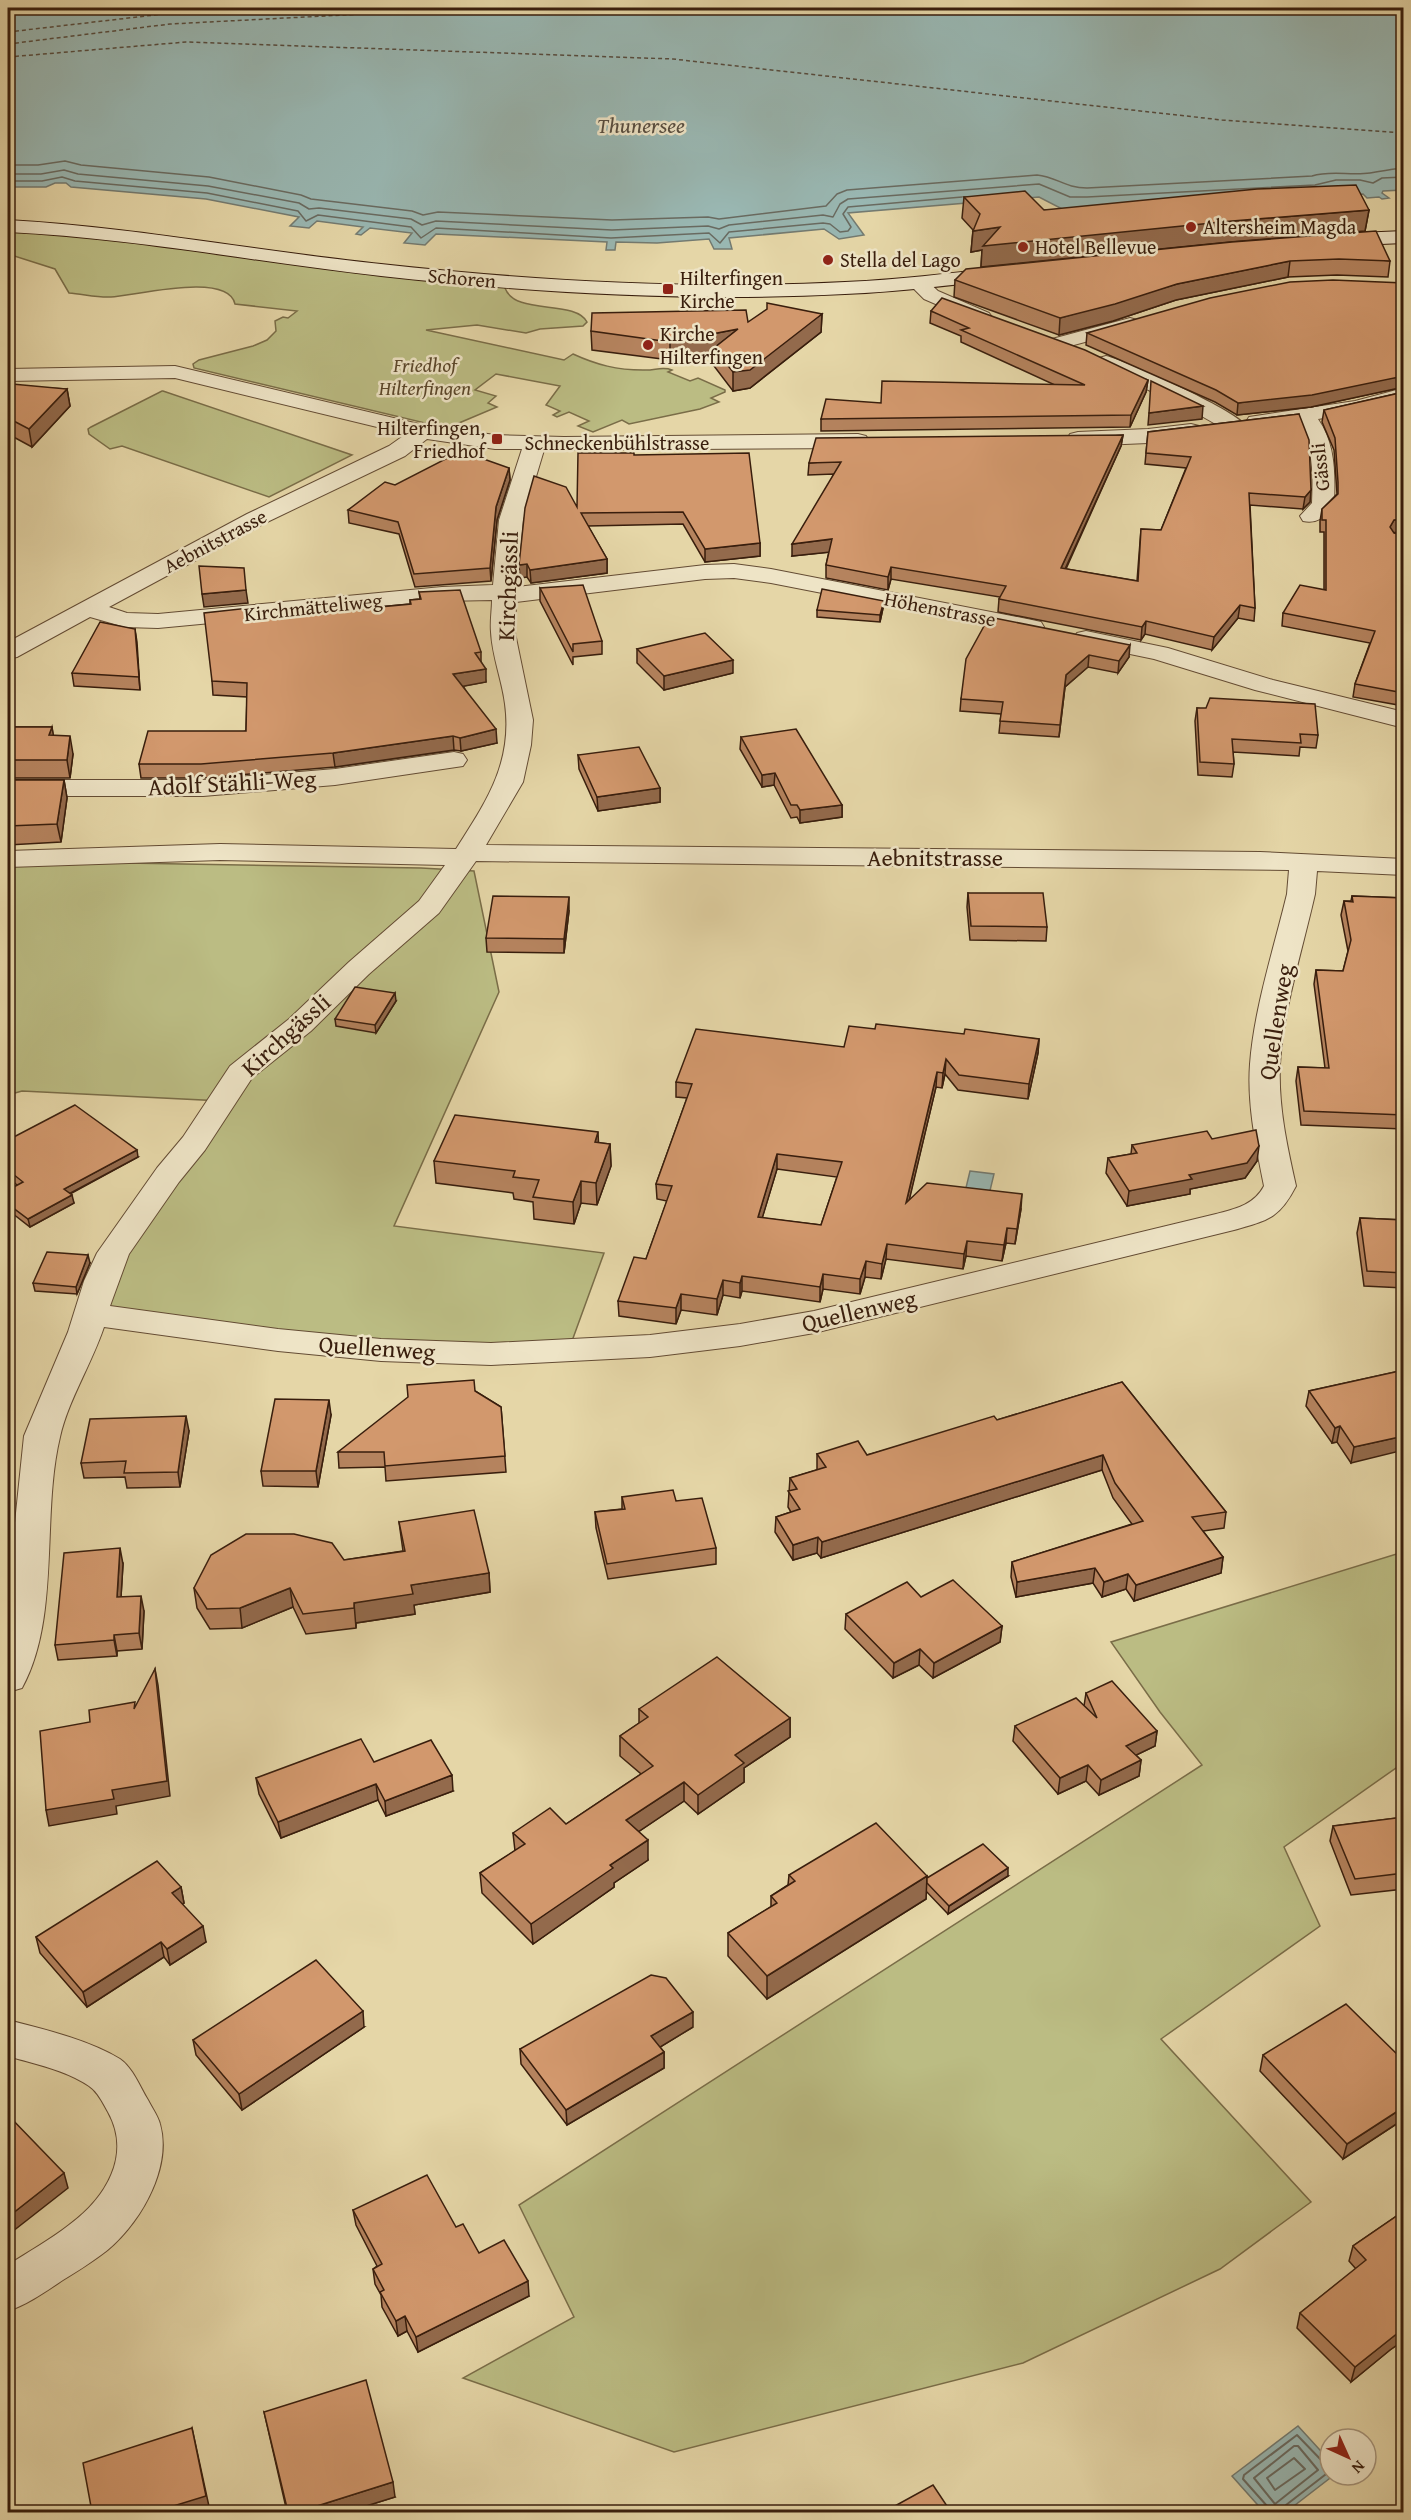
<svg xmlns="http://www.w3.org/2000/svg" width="1411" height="2520" font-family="'Gentium Book Plus',serif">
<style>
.green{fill:#bbbc83;stroke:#7a6d48;stroke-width:1.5}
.water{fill:#99b7b2;stroke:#737a70;stroke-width:1.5}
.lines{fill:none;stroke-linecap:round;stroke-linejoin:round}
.shore-far1{stroke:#696a60;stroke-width:1.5}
.shore{stroke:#696a60;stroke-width:2}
.ferry{stroke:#564c3f;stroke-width:1.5;stroke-dasharray:4 3;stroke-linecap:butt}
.minor-casing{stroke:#644c34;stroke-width:2}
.secondary-casing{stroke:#391e0d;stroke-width:2}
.minor{fill:#eee4c6;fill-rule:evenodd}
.secondary{fill:#eee4c6;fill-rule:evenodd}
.wall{fill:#b5835e;stroke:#391e0d;stroke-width:1.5;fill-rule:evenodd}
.shaded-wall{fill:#936a4c;stroke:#391e0d;stroke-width:1.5}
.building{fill:#d2986d;stroke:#391e0d;stroke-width:1.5;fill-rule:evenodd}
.poi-dot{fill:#8f2418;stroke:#eee4c6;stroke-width:2}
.labels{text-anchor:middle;stroke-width:5;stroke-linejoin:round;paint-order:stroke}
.far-poi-label{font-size:20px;fill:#391e0d;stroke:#eee4c6;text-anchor:start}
.far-street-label{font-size:20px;fill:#391e0d;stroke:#eee4c6}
.far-park-label{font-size:20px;font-style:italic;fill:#5a462a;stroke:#eee4c6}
.far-water-label{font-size:22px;font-style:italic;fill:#564c3f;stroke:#eee4c6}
.street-label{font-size:24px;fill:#391e0d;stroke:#eee4c6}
</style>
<rect width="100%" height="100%" fill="#e5d6a7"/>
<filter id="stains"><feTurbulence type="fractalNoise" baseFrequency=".00333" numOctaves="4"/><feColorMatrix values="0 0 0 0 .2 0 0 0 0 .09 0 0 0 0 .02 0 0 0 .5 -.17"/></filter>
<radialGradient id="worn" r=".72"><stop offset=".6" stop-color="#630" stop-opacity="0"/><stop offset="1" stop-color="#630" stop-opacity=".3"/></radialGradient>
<g class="green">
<path d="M8,226L47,228L509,282L505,288C515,316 575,299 587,322L583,326L540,329L526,333L477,325L426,330L564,360L573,354C597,365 617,370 643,370C654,371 662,366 672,370L668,372L690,381L698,378L725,390V392L711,398L719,402L700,409L629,424L622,420L593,432L578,426L589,421L569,412L557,417L553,415L560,411L546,405L560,386L496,374L475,390L496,396L488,403L497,407L459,423L450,429L194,368L193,364L199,360L253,346L267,340L276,331L275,321L283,317L288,318L297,311L235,304C228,271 134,296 111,297C98,298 83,294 69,293L55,269L8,254Z"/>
<path d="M162,391H163L352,455L269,497L122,446L110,449L89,434L88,429L91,427Z"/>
<path d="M8,861L421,868L474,871L499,992L394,1226L604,1253L568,1352L491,1354L91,1314L222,1101L22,1091L8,1095Z"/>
<path d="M1403,1552V1763L1284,1847L1320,1926L1161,2039L1311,2202L1220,2269L1023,2363L674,2452L463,2378L574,2317L519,2205L1202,1765L1160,1712L1111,1642Z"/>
</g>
<g class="water">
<path d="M8,8H1403V190L1383,191L1382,193L1389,198L1382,199L1379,197L1367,198L1363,194L1066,211L1039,197L848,213L864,235L839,239L824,229L729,238L732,249H714L709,239L657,243L616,242L615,250H606L607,242L436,234L425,245L404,243L412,233L370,228L361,235L356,234L363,227L317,221L309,228L290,226L299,217L206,199L71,187L66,183H55L46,187H8Z"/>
<path d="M970,1171L994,1174L988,1199L964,1196Z"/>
<path d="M1298,2426L1330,2461V2475H1334L1286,2512H1264L1232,2476Z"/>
</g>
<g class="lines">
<g class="shore-far1">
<path d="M8,165H38L65,161L81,165L209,177L301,195L311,199L412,211L423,215L438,212L612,220L708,217L719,219L826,206L837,194L847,190L1037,175C1057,177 1065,188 1087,188L1312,176C1331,170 1351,176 1370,173C1382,171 1392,169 1404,168"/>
<path d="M8,174H41L64,170L78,174L208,186L299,203L309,209L319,208L411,219L422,225L436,221L612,230L708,226L719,229L729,225L823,215L833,217L840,204L848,199L1039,184L1070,197H1087L1315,185L1336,180H1360L1373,183L1382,178L1404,177"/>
<path d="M8,181H42L62,177L75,181L207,193L298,211L306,221L318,215L411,227L421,238L436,228L611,238L709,233L720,243L729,232L823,223L830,224L840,232L848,231L851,227L843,214L848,207L962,197"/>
</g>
<g class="shore">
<path d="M1294,2446H1298L1318,2470L1275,2504L1254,2478Z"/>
<path d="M1294,2458L1305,2469L1275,2490L1267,2478Z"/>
<path d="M1268,2512L1267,2506L1243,2479L1244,2475L1297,2435L1324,2463L1330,2464"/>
<path d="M1283,2512L1286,2505L1330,2471"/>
</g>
<g class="ferry">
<path d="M8,32L215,8"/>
<path d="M8,44L170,24L479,8"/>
<path d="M8,57L186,42L673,59L1222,120L1404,133"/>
</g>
<g class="minor-casing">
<g id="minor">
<path d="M918,277L925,279L938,291L989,313L992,317L989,321H975L924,299L908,283L911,279Z"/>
<path d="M1130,318L1137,320L1140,324L1137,328L1059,349L1052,347L1049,343L1052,339Z"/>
<path d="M1106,356C1127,361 1234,410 1245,425L1242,430L1234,432L1226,430L1198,414L1099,366L1096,362L1099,358Z"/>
<path d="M175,366L423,425L495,435L564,437L858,434L866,436L869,441L866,446L858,448L544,450L523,520L517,587L705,565L734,564L771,569L1032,620L1041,622L1044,627L1041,632L1032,634L771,583L734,578L705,579L516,602L515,633L533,720L531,745L523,782L486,845L1260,852L1404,859V875L1317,871L1315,894C1303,947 1283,1011 1280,1064C1278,1105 1287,1146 1296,1186C1279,1219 1268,1220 1234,1230L814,1333L740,1346L650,1357L491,1365L381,1361L278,1351L104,1327C92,1363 68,1401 60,1437C41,1515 61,1617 22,1688L8,1692V1590L24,1436L68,1332L84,1281L97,1253L157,1168L183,1137L230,1066L289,1019L349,962L419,901L445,865L220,860L8,867V851L220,844L456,849C486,802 513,763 505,704C502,680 492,656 491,632C490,621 492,610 492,600L442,601L158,628L125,627L90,617L17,657L8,659V642L247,514L389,446L406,434L175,378L8,381V369ZM427,439L495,449H522L499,520L493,585L442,587L158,614L127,613L109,607L263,524L405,456ZM476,861L1289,870L1287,894C1274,948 1254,1009 1250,1064C1247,1105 1256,1146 1264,1186C1254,1205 1235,1209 1216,1214L814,1311L740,1324L650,1335L491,1343L381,1339L278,1329L110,1306L129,1254L179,1182L205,1150L252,1078L311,1031L369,974L439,913Z"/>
<path d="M1404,388V401L1356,413L1318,419C1336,445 1335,475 1334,505C1326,517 1317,524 1303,521L1300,516L1312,503C1313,476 1314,446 1298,422L1257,429L1249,427L1246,422L1249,417L1355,401Z"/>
<path d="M1191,424L1199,426L1202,431L1199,436L1148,443L1078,446L1070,444L1067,439L1070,434L1078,432L1148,429Z"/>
<path d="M1086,631L1168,648L1273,680L1404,712V728L1255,690L1154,659L1077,643L1074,638L1077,633Z"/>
<path d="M454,752L463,754L467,760L463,766L335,785L203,796H8V780H203L335,769Z"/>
<path d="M8,2020C43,2029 89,2040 120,2059C133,2068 140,2087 148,2100C152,2108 158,2116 160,2124C173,2170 137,2229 101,2255C89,2264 76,2272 63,2280C45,2292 28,2304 8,2311V2265C28,2252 50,2240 69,2225C106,2198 132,2155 108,2112C103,2103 98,2092 89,2086C66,2070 34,2064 8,2056Z"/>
</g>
</g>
<g class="secondary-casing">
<g id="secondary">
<path d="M8,220C133,227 256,251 381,264C535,281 691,290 845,282C897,280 949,273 1000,268L1007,270L1010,274L1007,278L1000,280C949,285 897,292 845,294C691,302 535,293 381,276C256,262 133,238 8,232Z"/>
<path d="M1404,231V243L1335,246L1328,244L1325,240L1328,236L1335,234Z"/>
</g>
</g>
<use href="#minor" class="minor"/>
<use href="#secondary" class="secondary"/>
</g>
<g class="wall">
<path d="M964,197L1044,210H1369L1365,231L1230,242L981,267L982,250L971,252L973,230L962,218Z"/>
<path d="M1232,242L1390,261L1388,277L1337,275L1288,277L1176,300L1113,321L1059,335L954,297L955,280Z"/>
<path d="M1404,283V387L1311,407L1237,415L1215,402L1086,345L1087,333Z"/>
<path d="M931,311L1148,380L1146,392L1130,427L821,431V419L881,403L1055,385L961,342V336L930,323Z"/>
<path d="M822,314L821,332L750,388L733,391L714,366V352L670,360L592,350L591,331L748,322Z"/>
<path d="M8,386L67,389L70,406L32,447L8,434Z"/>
<path d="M1404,392V531L1394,532L1404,535V706L1353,697L1355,684L1370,643L1282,626L1283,613L1324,590V532H1320V521L1322,509L1337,494L1334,450L1322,422L1324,410Z"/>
<path d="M1299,414L1310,502L1303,509L1250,505L1255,608L1254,621L1238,618L1212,650L1145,634L1141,640L998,612L999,599L1000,597L891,579L888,590L826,578V565L829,552L792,556L834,474L808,475L809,463L1123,435L1121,446L1066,569L1137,581L1141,529L1161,530L1186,468L1145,464L1148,432Z"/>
<path d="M634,455L760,543V556L705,562L683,524L588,526L607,559V573L531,583L527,577L520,578L519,565L577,507Z"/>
<path d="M509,468L510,480L497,520L491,581L415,587L399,534L349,523L348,510L395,485Z"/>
<path d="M540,588L602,641V654L573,657V665L540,601Z"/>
<path d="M419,592L481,652V661L486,682L463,686L497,743L461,751L454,750L335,767L203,778H141L139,764L246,731L247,697L213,695L212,681L250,619L410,604V600L420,599Z"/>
<path d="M883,608L880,622L817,617V610Z"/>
<path d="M989,617L1129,657L1118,673L1088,667L1065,687L1059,737L999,733L1001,714L960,711L961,699Z"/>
<path d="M135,629L140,690L74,686L72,673Z"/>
<path d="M637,649L733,673L664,690L637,663Z"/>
<path d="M1197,708L1318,735L1316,748L1300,747L1299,756L1233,752L1234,764L1232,777L1198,775L1195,721Z"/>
<path d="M8,727H52L53,735L73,754L70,778H8Z"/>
<path d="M741,737L842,805V817L800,823L797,817L791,818L774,785L762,787L740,749Z"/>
<path d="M578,755L660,788V802L598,811L579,769Z"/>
<path d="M8,780H64L67,798L61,842L8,845Z"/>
<path d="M968,893L1047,927L1046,941L970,940L967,907Z"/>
<path d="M1352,896L1404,898V1129L1301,1125L1296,1081L1298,1067L1325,1068L1314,984L1316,970L1343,971L1348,951L1341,915L1344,901H1351Z"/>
<path d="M569,911L564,953L487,952L486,938Z"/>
<path d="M396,1001L376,1033L336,1026L335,1019Z"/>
<path d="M875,1029L1039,1039L1038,1053L1028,1099L958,1090L945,1074L942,1088L936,1087L909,1199L1021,1209L1015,1244L1006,1243L1002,1261L966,1256L963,1269L886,1259L881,1279L865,1277L860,1294L823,1289L820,1302L742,1291L740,1298L723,1295L717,1315L681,1310L676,1324L619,1316L618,1301L646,1259L667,1201L657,1199L656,1184L687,1098L676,1097V1082L844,1047ZM777,1169L837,1177L821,1225L762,1218Z"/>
<path d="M1212,1139L1257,1161L1245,1178L1190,1189V1194L1127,1206L1106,1173L1108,1158L1131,1154L1132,1145Z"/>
<path d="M8,1140L138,1157L70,1194L74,1203L30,1227L8,1210V1190L17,1185L8,1177Z"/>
<path d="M599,1143L610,1144L611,1166L597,1205L581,1203L574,1224L534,1219L533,1202L514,1199L513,1193L436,1183L434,1161Z"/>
<path d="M1360,1218L1404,1220V1288L1364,1286L1357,1233Z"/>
<path d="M90,1263L77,1294L35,1291L33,1283Z"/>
<path d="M1404,1370L1351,1463L1337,1442L1332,1443L1306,1406L1309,1391Z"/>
<path d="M1122,1382L1226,1512L1224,1528L1203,1531L1223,1557L1221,1573L1134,1601L1126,1589L1102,1597L1093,1583L1016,1597L1011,1577L1012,1562L1132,1524L1113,1498L1102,1470L821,1558L817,1553L793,1560L775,1532L776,1517L791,1512L788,1507L790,1478L817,1470V1454L867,1455L997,1420Z"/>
<path d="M475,1391L501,1407L506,1472L386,1481L385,1467L339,1468L338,1452Z"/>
<path d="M331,1415L318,1487L263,1486L261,1471Z"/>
<path d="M189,1431L180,1487L127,1488L125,1477L84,1478L81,1463Z"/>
<path d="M622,1497L676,1501L716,1548V1564L608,1579L596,1528L595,1512L622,1509Z"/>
<path d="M399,1522L489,1573L490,1592L414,1605L415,1614L356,1623V1628L306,1634L293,1607L242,1628L210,1629L197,1608L194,1588L344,1560L403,1551Z"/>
<path d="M123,1564L121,1597L144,1611L142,1649L117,1651V1656L58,1660L55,1645Z"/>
<path d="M921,1597L1002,1626L1000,1642L933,1678L919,1665L893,1678L845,1629L846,1614Z"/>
<path d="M1086,1693L1157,1731L1155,1746L1136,1755L1141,1760L1139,1776L1099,1795L1086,1781L1058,1794L1013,1741L1015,1726L1084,1706Z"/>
<path d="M639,1709L790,1718V1737L744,1768V1782L698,1814L684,1801L638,1832L648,1860L614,1883V1887L533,1944L482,1893L480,1873L515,1851L513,1833L566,1824L641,1774L620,1756V1736L639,1723Z"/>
<path d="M374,1762L453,1791L386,1816L378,1800L281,1838L259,1794L256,1778Z"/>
<path d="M1404,1817V1889L1351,1895L1330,1841L1333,1826Z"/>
<path d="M789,1875L927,1876V1878L1008,1876L948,1914L926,1891V1899L767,1999L728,1956V1933L771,1907V1896L788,1885Z"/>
<path d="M181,1887L184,1903L182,1904L206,1942L170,1965L164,1957L87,2007L40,1953L36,1937Z"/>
<path d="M364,2027L242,2110L196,2055L193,2040Z"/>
<path d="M693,2027L660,2047L664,2052V2068L567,2125L521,2064L520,2049Z"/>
<path d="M1263,2055L1404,2061V2119L1343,2159L1260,2071Z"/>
<path d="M353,2210L456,2227L479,2253L529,2296L418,2352L407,2331L398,2336L382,2307L381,2295L375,2284L373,2269L377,2266L356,2225Z"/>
<path d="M1404,2211V2340L1390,2350L1351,2382L1297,2328L1300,2313L1356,2269L1349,2261L1353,2246Z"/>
<path d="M264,2412L395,2497L347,2512H287Z"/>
</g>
<g class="shaded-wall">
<path d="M1369,210L1365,231L1230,242L981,267L982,250L971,252L973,231L1000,227L1232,221Z"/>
<path d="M1290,261L1288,277L1176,300L1113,321L1059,335L1060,318L1177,284Z"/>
<path d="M822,314L821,332L750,388L733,391V372Z"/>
<path d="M738,329L714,348V352L670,360V342Z"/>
<path d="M1404,376V387L1311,407L1237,415L1238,403Z"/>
<path d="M1148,380L1146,392L1130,427L1131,415Z"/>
<path d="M67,389L70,406L32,447L29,429Z"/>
<path d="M1203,406L1202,419L1148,425L1149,413Z"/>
<path d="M1123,435L1121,446L1060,580L1061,568Z"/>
<path d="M509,468L510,480L497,520L491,581L490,568L496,507Z"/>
<path d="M1311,490L1310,502L1303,509L1305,497Z"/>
<path d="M1404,519V531L1392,533L1390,527L1394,520Z"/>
<path d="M832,539L831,552L792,556V544Z"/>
<path d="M760,543V556L705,562V549Z"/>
<path d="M607,559V573L531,583L530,570Z"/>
<path d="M527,564V577L520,578L519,565Z"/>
<path d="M891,567V579L888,590V577Z"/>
<path d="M246,590L248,603L204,607L202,594Z"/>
<path d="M884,601L883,608L880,622V615Z"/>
<path d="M1240,605L1238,618L1212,650L1214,637Z"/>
<path d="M1146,621L1145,634L1141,640L1142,627Z"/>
<path d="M135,629L137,642L140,690L139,677Z"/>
<path d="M1130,645L1129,657L1118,673L1119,661Z"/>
<path d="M1089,655L1088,667L1065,687L1059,737L1066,675Z"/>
<path d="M733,660V673L664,690V676Z"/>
<path d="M486,669V682L454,688L453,674Z"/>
<path d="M52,727L55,745L49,735Z"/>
<path d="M496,729L497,743L461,751L460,738Z"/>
<path d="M70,736L73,754L70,778L67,760Z"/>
<path d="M453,736L454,750L335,767L333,753Z"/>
<path d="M775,773L774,785L762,787V775Z"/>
<path d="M64,780L67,798L61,842L57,824Z"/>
<path d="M660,788V802L598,811L597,797Z"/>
<path d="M842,805V817L800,823V810Z"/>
<path d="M569,897V911L564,953V939Z"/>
<path d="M395,993L396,1001L376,1033L375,1025Z"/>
<path d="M1039,1039L1038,1053L1028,1099L1029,1084Z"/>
<path d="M946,1059L945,1074L942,1088L943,1073Z"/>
<path d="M937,1072L936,1087L905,1218L906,1203Z"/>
<path d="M598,1132L599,1154L595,1142Z"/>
<path d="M610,1144L611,1166L597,1205L596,1183Z"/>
<path d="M1259,1146L1257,1161L1245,1178L1190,1189V1194L1127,1206L1129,1191L1189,1175Z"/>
<path d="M137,1150L138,1157L65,1196L64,1189Z"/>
<path d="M777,1154V1169L758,1232V1217Z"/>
<path d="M581,1181V1203L574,1224L573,1202Z"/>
<path d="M1022,1194L1021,1209L1015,1244L1017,1229Z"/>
<path d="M72,1195L74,1203L30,1227L28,1219Z"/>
<path d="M1007,1228L1006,1243L1002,1261L1004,1245Z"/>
<path d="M967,1241L966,1256L963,1269L964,1254Z"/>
<path d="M887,1244L886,1259L881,1279L882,1264Z"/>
<path d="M88,1255L90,1263L77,1294L76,1287Z"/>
<path d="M866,1261L865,1277L860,1294V1279Z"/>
<path d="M823,1274V1289L820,1302V1287Z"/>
<path d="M742,1276V1291L740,1298V1283Z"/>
<path d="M723,1280V1295L717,1315V1299Z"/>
<path d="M681,1294V1310L676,1324V1308Z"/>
<path d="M329,1400L331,1415L318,1487L316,1471Z"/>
<path d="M186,1416L189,1431L180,1487L178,1472Z"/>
<path d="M1340,1426L1337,1442L1332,1443L1335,1428Z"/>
<path d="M1404,1436V1450L1351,1463L1354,1447Z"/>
<path d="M1103,1455L1102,1470L821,1558L822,1542Z"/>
<path d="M818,1537L817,1553L793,1560V1545Z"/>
<path d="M120,1548L123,1564L120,1613L117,1597Z"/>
<path d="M1223,1557L1221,1573L1134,1601L1136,1585Z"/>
<path d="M1095,1568L1093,1583L1016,1597L1017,1582Z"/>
<path d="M489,1573L490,1592L414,1605L415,1614L356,1623V1628L354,1603L411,1585Z"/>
<path d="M1128,1574L1126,1589L1102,1597L1104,1582Z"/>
<path d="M290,1588L293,1607L242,1628L240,1608Z"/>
<path d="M141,1596L144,1611L142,1649L139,1633Z"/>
<path d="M1002,1626L1000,1642L933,1678L934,1663Z"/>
<path d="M114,1635L117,1651V1656L114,1640Z"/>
<path d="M920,1649L919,1665L893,1678L894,1663Z"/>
<path d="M155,1669L158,1685L170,1796L116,1806L117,1814L49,1826L46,1810L112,1790Z"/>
<path d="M790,1718V1737L744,1768V1782L698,1814V1795L735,1755Z"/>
<path d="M1157,1731L1155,1746L1124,1761L1126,1746Z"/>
<path d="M1141,1760L1139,1776L1099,1795L1101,1780Z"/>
<path d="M1088,1765L1086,1781L1058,1794L1060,1778Z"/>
<path d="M452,1775L453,1791L386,1816L385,1801Z"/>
<path d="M684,1782V1801L626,1840V1820Z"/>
<path d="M376,1784L378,1800L281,1838L278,1822Z"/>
<path d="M648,1840V1860L614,1883V1887L533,1944L531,1924L610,1865Z"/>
<path d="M1008,1868V1876L948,1914L949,1906Z"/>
<path d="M927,1876L926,1899L767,1999V1976Z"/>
<path d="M181,1887L184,1903L175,1908L172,1893Z"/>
<path d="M203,1926L206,1942L170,1965L167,1949Z"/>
<path d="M161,1942L164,1957L87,2007L83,1992Z"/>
<path d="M363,2011L364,2027L242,2110L239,2094Z"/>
<path d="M693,2012V2027L652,2052L651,2036Z"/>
<path d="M664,2052V2068L567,2125L566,2110Z"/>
<path d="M1404,2107V2119L1343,2159L1347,2144Z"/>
<path d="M64,2173L68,2188L8,2235V2217Z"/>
<path d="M528,2281L529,2296L418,2352L416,2337Z"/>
<path d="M405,2316L407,2331L398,2336L396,2321Z"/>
<path d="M1404,2328V2340L1390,2350L1351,2382L1355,2367Z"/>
<path d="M192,2428L210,2511L204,2512H154Z"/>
<path d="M393,2482L395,2497L347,2512H298Z"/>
</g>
<g class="building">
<path d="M1356,185L1369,210L1232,221L983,246L1000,227L973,231L980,214L964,197L1025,191L1044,210L1257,189Z"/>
<path d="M1376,231L1390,261L1339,259L1290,261L1177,284L1115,304L1060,318L955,280L966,269L1232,242Z"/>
<path d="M1333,280L1404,283V376L1312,395L1238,403L1216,390L1087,333L1210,298L1290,282Z"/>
<path d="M942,298L1085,350L1148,380L1131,415L821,419L826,399L881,403L882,381L1085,385L961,330L969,328L931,311Z"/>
<path d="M767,303L822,314L750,370L733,372L714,348L738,329L670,342L591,331L592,313L746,310L748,322L767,309Z"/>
<path d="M1151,381L1203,406L1149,413Z"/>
<path d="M12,384L67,389L29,429L8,418V386Z"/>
<path d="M1404,392V519L1394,520L1390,527L1394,533L1404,535V693L1355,684L1375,631L1283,613L1300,585L1326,590V520H1322V509L1338,494V482L1335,438L1324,410Z"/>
<path d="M1299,414L1309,440L1311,490L1305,497L1249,493L1255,608L1240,605L1214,637L1146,621L1142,627L999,599L1006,586L891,567L888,577L826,565L832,539L792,544L841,462L809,463L816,438L1123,435L1061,568L1138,581L1141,529L1161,530L1191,457L1146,453L1148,432Z"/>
<path d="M461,451L509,468L496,507L490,568L414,574L398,522L348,510L385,482L395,485Z"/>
<path d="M578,453H634V455L749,453L760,543L705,549L683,512L581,513L607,559L530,570L527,564L519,565L525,508L534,476L566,487L577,507Z"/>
<path d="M199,566L244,568L246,590L202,594Z"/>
<path d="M583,585L602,641L573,644V652L540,588Z"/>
<path d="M822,589L884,601L880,615L817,610Z"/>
<path d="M460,590L481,652L475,653L486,669L453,674L496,729L460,738L453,736L333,753L201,764H139L148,731H246L247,683L212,681L204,613L249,608L250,619L411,604L410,600L421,599L419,592Z"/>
<path d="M989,617L1130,645L1119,661L1089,655L1066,675L1060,725L1000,721L1003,702L961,699L966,659Z"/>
<path d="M100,622L135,629L139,677L72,673Z"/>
<path d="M705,633L733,660L664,676L637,649Z"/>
<path d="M1210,698L1315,704L1318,735L1300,734L1301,743L1232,739L1234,764L1200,762L1197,708H1206Z"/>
<path d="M8,727H52L49,735L70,736L67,760H8Z"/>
<path d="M796,729L842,805L800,810L797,805H791L775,773L762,775L741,737Z"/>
<path d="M639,747L660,788L597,797L578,755Z"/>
<path d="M8,780H64L57,824L8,826Z"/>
<path d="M968,893H1043L1047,927L971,926Z"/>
<path d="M493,896L569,897L564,939L486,938Z"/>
<path d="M1352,896L1404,898V1115L1304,1111L1298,1067L1329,1068L1316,970L1343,971L1351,940L1344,901L1353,902Z"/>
<path d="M355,987L395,993L375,1025L335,1019Z"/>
<path d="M876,1024L964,1034L965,1029L1039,1039L1029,1084L959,1075L946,1059L943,1073L937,1072L906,1203L927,1183L1022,1194L1017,1229L1007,1228L1004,1245L967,1241L964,1254L887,1244L882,1264L866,1261L860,1279L823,1274L820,1287L742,1276L740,1283L723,1280L717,1299L681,1294L676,1308L618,1301L634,1257L646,1259L672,1186L656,1184L692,1084L676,1082L696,1029L844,1047L849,1026L875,1029ZM777,1154L842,1162L821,1225L758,1217Z"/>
<path d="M75,1105L137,1150L64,1189L72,1195L28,1219L8,1204V1190L23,1182L8,1170V1140Z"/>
<path d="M455,1115L598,1132L595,1142L610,1144L596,1183L581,1181L573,1202L533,1197L539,1180L513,1177L515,1171L434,1161Z"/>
<path d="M1256,1130L1259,1146L1247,1163L1189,1175L1192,1179L1129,1191L1108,1158L1137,1153L1132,1145L1207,1131L1212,1139Z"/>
<path d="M1360,1218L1404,1220V1273L1367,1271Z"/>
<path d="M47,1252L88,1255L76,1287L33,1283Z"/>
<path d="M1404,1370V1436L1354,1447L1340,1426L1335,1428L1309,1391Z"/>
<path d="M474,1380L475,1391L501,1407L505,1456L385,1466L384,1452H338L408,1397L407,1385Z"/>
<path d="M1122,1382L1226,1512L1192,1517L1223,1557L1136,1585L1128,1574L1104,1582L1095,1568L1017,1582L1012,1562L1143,1521L1115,1483L1103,1455L822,1542L818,1537L793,1545L776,1517L800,1509L788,1491L797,1489L790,1478L826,1467L817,1454L858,1441L867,1455L994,1416L997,1420Z"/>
<path d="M275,1399L329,1400L316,1471H261Z"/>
<path d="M186,1416L178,1472L124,1473L126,1461L81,1463L90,1419Z"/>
<path d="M673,1490L676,1501L702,1498L716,1548L607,1564L595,1512L625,1509L622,1497Z"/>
<path d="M474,1510L489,1573L411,1585L413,1594L354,1603V1608L303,1614L290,1588L240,1608L207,1609L194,1588L211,1555L246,1534H294L332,1543L344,1560L405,1551L399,1522Z"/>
<path d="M120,1548L117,1597L141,1596L139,1633L114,1635V1640L55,1645L64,1553Z"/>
<path d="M953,1580L1002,1626L934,1663L920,1649L894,1663L846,1614L907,1582L921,1597Z"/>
<path d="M717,1657L790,1718L735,1755L744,1763L698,1795L684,1782L626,1820L648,1840L610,1865L613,1868L531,1924L480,1873L525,1844L513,1833L550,1808L566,1824L653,1766L620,1736L648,1717L639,1709Z"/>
<path d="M155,1669L167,1781L112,1790L114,1799L46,1810L40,1731L90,1722L89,1710L135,1702L134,1709Z"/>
<path d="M1112,1681L1157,1731L1126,1746L1141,1760L1101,1780L1088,1765L1060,1778L1015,1726L1076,1698L1097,1718L1086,1693Z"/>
<path d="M361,1739L374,1762L431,1740L452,1775L385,1801L376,1784L278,1822L256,1778Z"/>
<path d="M1404,1817V1873L1355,1879L1333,1826Z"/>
<path d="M876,1823L927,1876L767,1976L728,1933L777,1903L771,1896L795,1881L789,1875Z"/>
<path d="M983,1844L1008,1868L949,1906L927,1883V1878Z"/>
<path d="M157,1861L181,1887L172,1893L203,1926L167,1949L161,1942L83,1992L36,1937Z"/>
<path d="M316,1960L363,2011L239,2094L193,2040Z"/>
<path d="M651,1975L666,1978L693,2012L651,2036L664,2052L566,2110L520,2049Z"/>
<path d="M1346,2004L1404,2061V2107L1347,2144L1263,2055Z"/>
<path d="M8,2115L64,2173L8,2217Z"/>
<path d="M427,2175L456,2227L463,2224L479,2253L504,2240L528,2281L416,2337L405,2316L396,2321L380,2292L384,2290L373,2269L382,2264L353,2210Z"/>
<path d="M1404,2211V2328L1355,2367L1300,2313L1366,2260L1353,2246Z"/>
<path d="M366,2380L393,2482L298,2512H288L264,2412Z"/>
<path d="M192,2428L206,2496L154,2512H92L83,2463Z"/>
<path d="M933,2485L951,2512H884Z"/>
</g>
<g class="poi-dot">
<circle cx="1191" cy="227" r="6"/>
<circle cx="1023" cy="247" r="6"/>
<circle cx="828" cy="260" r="6"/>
<rect x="662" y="283" width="12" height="12" rx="3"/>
<circle cx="648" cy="345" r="6"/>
<rect x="491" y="433" width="12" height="12" rx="3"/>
</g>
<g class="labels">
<g class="far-poi-label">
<text x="1203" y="234">Altersheim Magda</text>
<text x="1035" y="254">Hotel Bellevue</text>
<text x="840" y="267">Stella del Lago</text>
<text x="680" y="285">Hilterfingen<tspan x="680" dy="23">Kirche</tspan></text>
<text x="660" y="341">Kirche<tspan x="660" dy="23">Hilterfingen</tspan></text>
<text x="485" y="435" text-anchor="end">Hilterfingen,<tspan x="485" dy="23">Friedhof</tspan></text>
</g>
<g class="far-street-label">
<text transform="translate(462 278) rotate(5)" y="7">Schoren</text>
<text x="617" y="450">Schneckenbühlstrasse</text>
<text transform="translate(1320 467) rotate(-96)" y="7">Gässli</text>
<text transform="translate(215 541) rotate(-28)" y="7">Aebnitstrasse</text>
<text transform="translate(313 607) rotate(-6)" y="7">Kirchmätteliweg</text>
<text transform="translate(940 609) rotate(11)" y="7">Höhenstrasse</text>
</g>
<g class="far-park-label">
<text x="425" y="372">Friedhof<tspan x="425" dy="23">Hilterfingen</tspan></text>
</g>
<g class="far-water-label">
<text x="641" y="133">Thunersee</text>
</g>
<g class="street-label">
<text transform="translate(508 586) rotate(-88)" y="8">Kirchgässli</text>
<text transform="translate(232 783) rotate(-3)" y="8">Adolf Stähli-Weg</text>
<text x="935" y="866">Aebnitstrasse</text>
<text transform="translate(1276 1022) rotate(-81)" y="8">Quellenweg</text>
<text transform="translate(286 1035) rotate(-42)" y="8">Kirchgässli</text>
<text transform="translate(859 1311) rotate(-13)" y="8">Quellenweg</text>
<text transform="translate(377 1348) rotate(4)" y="8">Quellenweg</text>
</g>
</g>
<rect width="1411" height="2520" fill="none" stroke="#e5d6a7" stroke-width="30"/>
<rect x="9" y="9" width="1393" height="2502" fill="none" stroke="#391e0d" stroke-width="3"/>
<rect x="15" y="15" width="1381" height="2490" fill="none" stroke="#391e0d" stroke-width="1.5"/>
<g transform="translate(1348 2457) rotate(135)"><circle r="28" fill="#eee4c6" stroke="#a6957c" stroke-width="1.5"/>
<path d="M0-4.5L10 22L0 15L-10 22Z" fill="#8f2418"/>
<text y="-9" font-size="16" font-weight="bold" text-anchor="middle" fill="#391e0d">N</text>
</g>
<rect width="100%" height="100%" filter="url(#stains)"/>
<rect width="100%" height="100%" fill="url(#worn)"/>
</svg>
